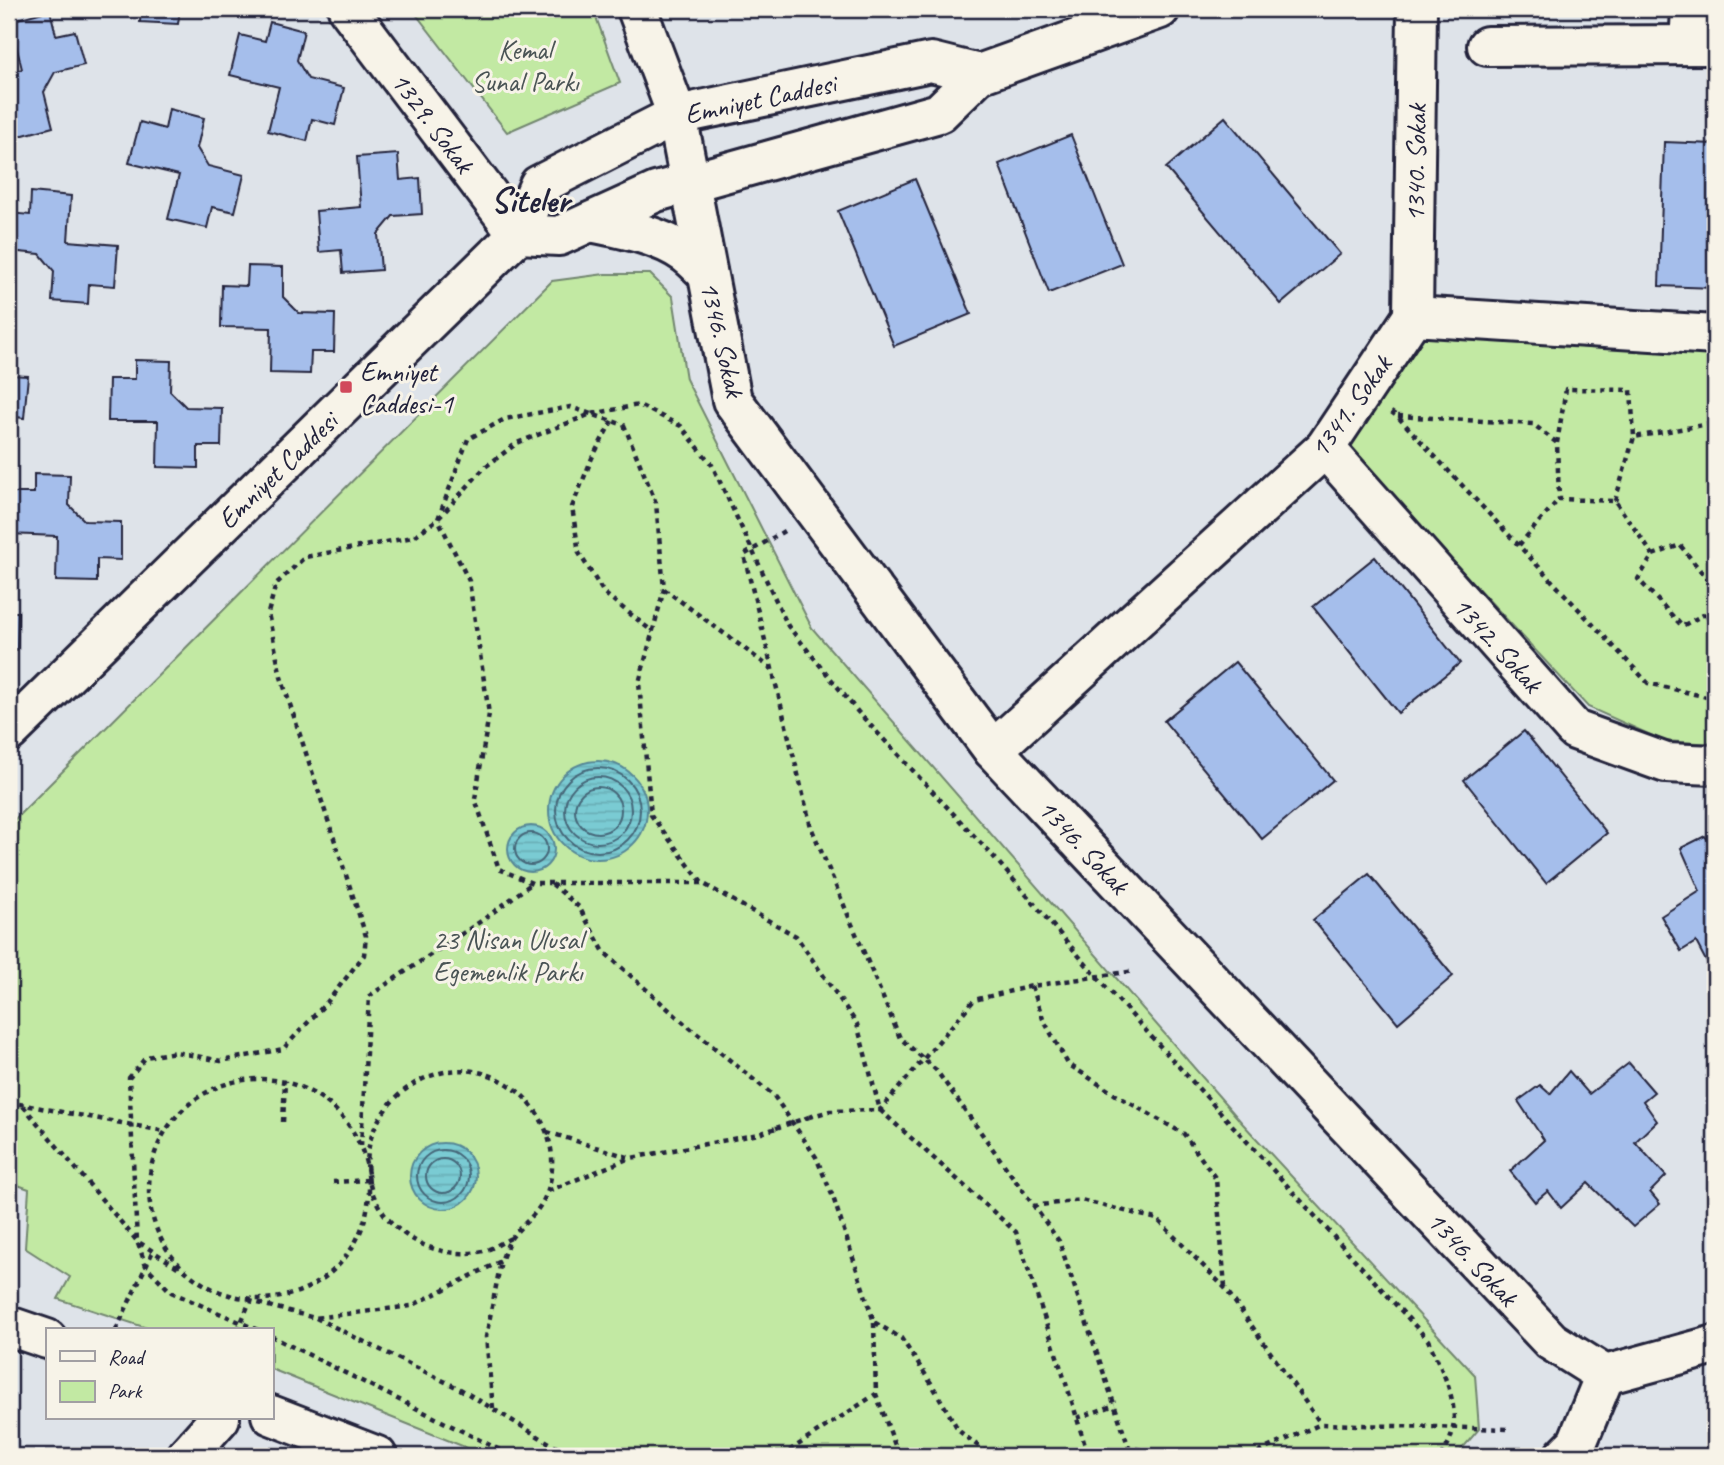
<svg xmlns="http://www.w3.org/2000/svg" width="1724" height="1465" font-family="Caveat,sans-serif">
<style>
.green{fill:#c2e9a3;stroke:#72866f;stroke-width:2}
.water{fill:url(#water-rules);stroke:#578796;stroke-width:2}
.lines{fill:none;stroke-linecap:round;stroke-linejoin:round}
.shore{stroke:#456678;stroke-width:2}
.building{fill:#a5beeb;stroke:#22223b;stroke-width:2}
.minor-casing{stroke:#22223b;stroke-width:44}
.path{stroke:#22223b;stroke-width:4.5;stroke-dasharray:5 5;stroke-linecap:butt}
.minor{stroke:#f7f3e8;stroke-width:38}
.path-bridge{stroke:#22223b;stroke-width:4.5;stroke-dasharray:5 5;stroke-linecap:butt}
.poi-dot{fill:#d1495b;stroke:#f7f3e8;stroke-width:2.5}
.labels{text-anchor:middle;stroke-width:6;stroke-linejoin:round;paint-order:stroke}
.park-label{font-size:28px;fill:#4a5455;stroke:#f7f3e8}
.street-label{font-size:28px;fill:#22223b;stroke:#f7f3e8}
.poi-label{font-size:28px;fill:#22223b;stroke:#f7f3e8;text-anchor:start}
.district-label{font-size:35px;font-weight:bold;fill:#22223b;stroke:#f7f3e8}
</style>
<defs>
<pattern id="water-rules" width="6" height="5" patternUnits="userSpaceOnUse" patternTransform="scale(1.75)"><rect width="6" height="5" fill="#7acbd3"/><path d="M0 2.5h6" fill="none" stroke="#69aeb6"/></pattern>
</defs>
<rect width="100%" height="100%" fill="#dee3e9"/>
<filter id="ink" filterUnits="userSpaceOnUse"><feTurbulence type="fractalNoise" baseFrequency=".0143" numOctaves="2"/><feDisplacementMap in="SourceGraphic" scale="14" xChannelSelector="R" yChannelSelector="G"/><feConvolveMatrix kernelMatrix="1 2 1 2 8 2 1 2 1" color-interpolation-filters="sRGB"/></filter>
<g filter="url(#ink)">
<g class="green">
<path d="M412,9H593L620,83L507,132Z"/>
<path d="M605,274H650L673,297L686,379L812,628L1243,1124L1475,1375L1479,1429L1456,1456H487L271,1369V1330H153L58,1299L70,1277L25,1248L29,1189L9,1182V825L552,281Z"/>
<path d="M1425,335L1715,353V744L1664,741L1588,707L1349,449Z"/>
</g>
<g class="water">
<circle cx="598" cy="810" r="49"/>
<circle cx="531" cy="849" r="23"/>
<circle cx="443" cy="1176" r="33"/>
</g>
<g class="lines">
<g class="shore">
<circle cx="598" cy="810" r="42"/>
<circle cx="598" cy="810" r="33"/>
<circle cx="598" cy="810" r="23"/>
<circle cx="531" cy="849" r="16"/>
<circle cx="443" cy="1176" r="26"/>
<circle cx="443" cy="1176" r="17"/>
</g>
</g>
<g class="building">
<path d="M141,9H180L178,24L140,22Z"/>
<path d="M50,10L56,35L75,31L84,65L55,72L44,92L53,127L16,137L9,115V73L22,69L10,21Z"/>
<path d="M270,22L304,31L297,60L308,79L344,88L335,125L312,119L307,141L268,131L279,87L230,75L240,35L265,41Z"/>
<path d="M169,109L204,118L197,148L208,166L244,175L235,212L212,207L207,228L168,219L179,175L129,163L140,122L165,129Z"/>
<path d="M1225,117L1340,254L1281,304L1166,168Z"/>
<path d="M1071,135L1122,264L1049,293L999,164Z"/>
<path d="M1664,142L1715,144V288L1659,286Z"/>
<path d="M398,154L400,180L420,178L422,214L393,216L378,234L381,270L343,273L341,250L319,252L316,211L361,207L357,157Z"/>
<path d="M915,179L971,314L894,346L838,211Z"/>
<path d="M31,192L71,196L68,241L118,245L115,286L89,284L88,304L52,301L54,271L40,254L9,251V213L30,215Z"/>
<path d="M248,266L283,267V297L299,313L335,314L334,352H311L310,374L270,373L271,328L221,327L222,285L247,286Z"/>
<path d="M135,360L171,361L170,391L186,407L222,408L221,446H198V468L157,467L158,421H108L109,379H135Z"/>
<path d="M9,375L28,376L24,418L9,416Z"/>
<path d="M34,474L70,475L69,505L85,521L121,522V560L97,559V582L56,581L57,536L9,534V493H34Z"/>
<path d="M1375,557L1460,663L1398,713L1313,607Z"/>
<path d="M9,612H18L17,650H9Z"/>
<path d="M1235,662L1333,780L1262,839L1164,721Z"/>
<path d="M1524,731L1607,833L1546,883L1464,780Z"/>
<path d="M1705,836L1713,847L1715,845V954L1706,961L1696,942L1681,951L1661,916L1700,891L1681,848Z"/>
<path d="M1369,874L1453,976L1398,1023L1313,920Z"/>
<path d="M1629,1063L1654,1092L1643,1101L1657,1121L1635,1142L1666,1176L1650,1192L1660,1204L1633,1227L1588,1183L1561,1208L1548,1191L1535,1202L1510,1171L1544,1140L1518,1101L1540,1085L1550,1094L1569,1071L1589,1094Z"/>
</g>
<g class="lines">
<g class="minor-casing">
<g id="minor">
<path d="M348,9L518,234"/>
<path d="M637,9L677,115L732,400L993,750L1551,1341L1605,1375L1715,1345"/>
<path d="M1689,45L1691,9"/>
<path d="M1487,46L1715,45"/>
<path d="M590,222C621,228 660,235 686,254C694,260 700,267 707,273"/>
<path d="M518,234L559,236L656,192L939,113L979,74"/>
<path d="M1413,316L1417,9"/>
<path d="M1325,448L1575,730L1666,763L1715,765"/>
<path d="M9,732L518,234L539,185L677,115L931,62L979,74L1160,9"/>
<path d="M993,750L1325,448L1413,316L1715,335"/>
<path d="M9,1326L47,1339"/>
<path d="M271,1415L377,1456"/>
<path d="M186,1456L220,1418"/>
<path d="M1564,1456L1577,1443L1605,1375"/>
</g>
</g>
<g class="path">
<path d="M1391,412L1397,416L1648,683L1715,699"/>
<path d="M1398,416L1533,424L1557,443L1559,499L1615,501L1653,555"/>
<path d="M612,421L592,458L572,507L579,553L604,593L653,632"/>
<path d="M1557,443L1566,389L1631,390L1634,437L1715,423"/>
<path d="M1615,501L1634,437"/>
<path d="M784,531L744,555L811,827L900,1038L936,1070L1059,1241L1129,1448L1194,1456"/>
<path d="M1519,545L1559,499"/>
<path d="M664,589L772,669"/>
<path d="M1715,589L1680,545L1653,555L1638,579L1682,626L1705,614L1715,597"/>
<path d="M1705,614L1715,627"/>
<path d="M702,883H532L499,869L475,799L489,714L469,581L438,519L468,439L505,419L570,407L624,425L656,503L664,589L639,683L651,815L702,883L796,936L857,1024L880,1110L1016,1232L1074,1408L1088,1456"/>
<path d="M552,884L579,907L604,952L684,1023L774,1096L816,1157L833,1197L874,1322L901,1338L931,1383L959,1431L991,1456"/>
<path d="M1032,986L1043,1019L1068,1064L1116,1095L1184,1134L1216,1179L1225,1287"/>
<circle cx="259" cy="1189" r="110"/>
<path d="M9,1102L164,1131"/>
<path d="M23,1106L137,1241L179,1268"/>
<path d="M809,1117L830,1111L880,1110L974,1000L1032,986L1134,971"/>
<path d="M283,1122L285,1081"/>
<path d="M547,1132L631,1158L759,1134L776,1128"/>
<path d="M361,1146L369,996L484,919L531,884"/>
<path d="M333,1182L369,1180"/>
<path d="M548,1191L630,1158"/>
<path d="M1033,1206L1081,1200L1157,1219L1225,1288L1321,1424"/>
<path d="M316,1318L460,1389L571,1456"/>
<path d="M874,1323L876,1394L899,1456"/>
<path d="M116,1330L153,1251"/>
<path d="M238,1330L250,1301L315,1318L411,1306L501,1261C504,1254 507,1244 512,1237C525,1221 539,1214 547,1192C571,1126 507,1055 440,1073C393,1085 359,1131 369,1181C380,1231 434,1262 483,1251C492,1249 502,1242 511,1238"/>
<path d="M258,1330L171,1292L146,1266L137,1241L129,1078L146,1057L176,1052L221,1061L283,1049L328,1001L364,955L366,936L281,677L268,613L276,584L305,557L413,537L438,519L485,467L517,443L591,414L639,405L681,426L712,465L788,626L858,712L993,856L1097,977L1428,1340C1445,1377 1469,1418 1441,1456"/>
<path d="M271,1336L512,1456"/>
<path d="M493,1408L486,1337L501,1261"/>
<path d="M1077,1418L1115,1405"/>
<path d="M781,1456L876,1394"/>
<path d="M1249,1456L1321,1424L1507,1429"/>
</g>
<use href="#minor" class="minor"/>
<path class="path-bridge" d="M776,1128L809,1117"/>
</g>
</g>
<rect class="poi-dot" x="339" y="380" width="14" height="14" rx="3.5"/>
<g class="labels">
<g class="park-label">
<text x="525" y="59">Kemal<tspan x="525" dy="32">Sunal Parkı</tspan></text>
<text x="508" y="949">23 Nisan Ulusal<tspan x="508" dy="32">Egemenlik Parkı</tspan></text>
</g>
<g class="street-label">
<text transform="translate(760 98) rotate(-12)" y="10">Emniyet Caddesi</text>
<text transform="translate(433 122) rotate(53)" y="10">1329. Sokak</text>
<text transform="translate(1415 163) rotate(-89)" y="10">1340. Sokak</text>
<text transform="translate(723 339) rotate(77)" y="10">1346. Sokak</text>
<text transform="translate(1350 406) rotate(-54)" y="10">1341. Sokak</text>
<text transform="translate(277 470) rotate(-44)" y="10">Emniyet Caddesi</text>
<text transform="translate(1498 644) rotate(48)" y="10">1342. Sokak</text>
<text transform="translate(1084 846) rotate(47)" y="10">1346. Sokak</text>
<text transform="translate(1473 1258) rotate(47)" y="10">1346. Sokak</text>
</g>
<g class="poi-label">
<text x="360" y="381">Emniyet<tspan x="360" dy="32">Caddesi-1</tspan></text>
</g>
<g class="district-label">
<text x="530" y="212">Siteler</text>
</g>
</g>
<rect width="1724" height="1465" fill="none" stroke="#f7f3e8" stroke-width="35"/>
<rect x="18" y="18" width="1689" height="1430" fill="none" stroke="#22223b" stroke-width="2.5" filter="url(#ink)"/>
<rect x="46" y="1328" width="228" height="91" fill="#f7f3e8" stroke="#a29fa3" stroke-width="2"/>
<rect x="60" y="1351" width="35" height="10" fill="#f7f3e8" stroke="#a29fa3" stroke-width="2"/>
<text x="108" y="1364" font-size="21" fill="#22223b">Road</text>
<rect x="60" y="1381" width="35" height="21" fill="#c2e9a3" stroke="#a29fa3" stroke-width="2"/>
<text x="108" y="1398" font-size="21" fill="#22223b">Park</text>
</svg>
